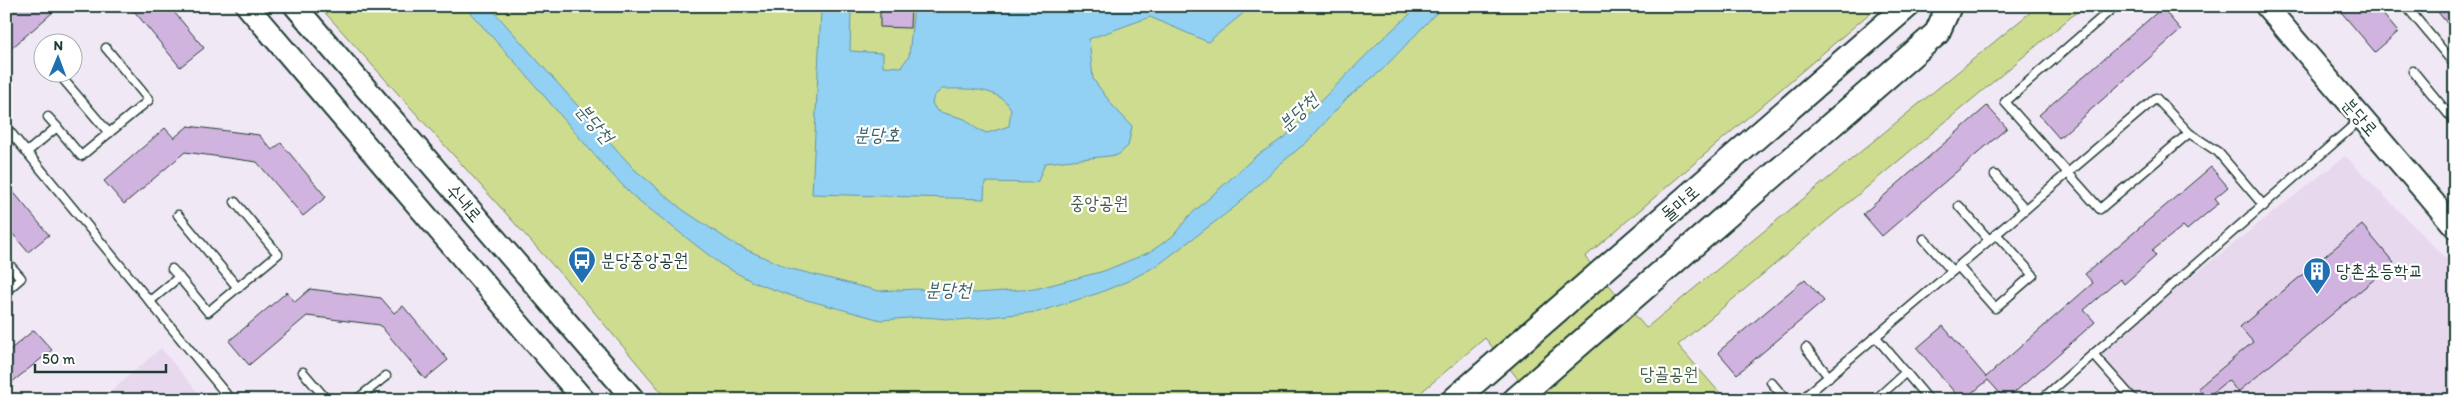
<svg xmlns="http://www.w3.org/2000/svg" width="2461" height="406" font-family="Itim,'Poor Story',sans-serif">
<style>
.built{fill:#e7d8ee}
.green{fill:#cedc90;stroke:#768c62}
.water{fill:#92d1f3;stroke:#6496a7;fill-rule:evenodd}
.building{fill:#d1b3df;stroke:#1f3d34}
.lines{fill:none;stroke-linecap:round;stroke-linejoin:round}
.lane-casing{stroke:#1f3d34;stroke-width:11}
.secondary-casing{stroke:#1f3d34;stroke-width:25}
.primary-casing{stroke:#1f3d34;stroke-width:28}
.lane{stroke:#fff;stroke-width:8}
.secondary{stroke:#fff;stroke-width:21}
.primary{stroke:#fff;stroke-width:24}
.labels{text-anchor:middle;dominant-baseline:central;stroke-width:4.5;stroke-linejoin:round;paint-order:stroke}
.street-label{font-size:18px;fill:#1f3d34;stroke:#fff}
.park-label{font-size:18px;fill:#425d46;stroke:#fff}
.poi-label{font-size:18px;fill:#1f3d34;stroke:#fff;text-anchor:start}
.water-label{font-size:19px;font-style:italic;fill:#3c6264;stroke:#fff}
</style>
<rect width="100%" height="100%" fill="#f1e8f5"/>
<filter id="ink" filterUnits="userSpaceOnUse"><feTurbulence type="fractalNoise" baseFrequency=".02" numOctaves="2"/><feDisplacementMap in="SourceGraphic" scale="10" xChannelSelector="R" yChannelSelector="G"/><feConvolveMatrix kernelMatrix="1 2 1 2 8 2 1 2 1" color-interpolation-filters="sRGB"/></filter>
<g filter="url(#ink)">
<!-- built -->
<g class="built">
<polygon points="2345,156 2455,268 2455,400 2134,400 2093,354"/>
<polygon points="161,348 204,400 101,400"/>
</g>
<!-- green -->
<polygon class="green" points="319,6 1878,6 1585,257 1646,328 2038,6 2084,6 1678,345 1726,400 1535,400 1485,338 1412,400 668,400 583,299"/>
<!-- water -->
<g class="water">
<polygon points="464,6 489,6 634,169 683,210 736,245 788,268 879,291 916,289 976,293 1035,289 1104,271 1150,252 1173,236 1189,216 1256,156 1285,137 1381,40 1419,6 1443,6 1382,70 1348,97 1308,141 1279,165 1236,206 1158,265 1128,281 1099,293 1038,312 959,320 924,317 881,320 792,296 755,283 720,264 633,196 602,164 522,70"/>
<path d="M914 6H1244L1246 11 1208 42 1150 17 1089 39 1093 79 1113 106 1132 126 1128 146 1118 155 1045 163 1038 181 1033 183 985 182 984 199 812 194 821 10 851 12 850 51 883 53V66L901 67 909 56ZM942 89C966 89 998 86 1011 109L1009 126 987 133 977 129 965 119 937 111 932 103 934 96Z"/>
</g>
<!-- building -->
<g class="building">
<polygon points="6,6 60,6 6,53"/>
<polygon points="130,6 169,6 204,48 180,67"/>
<polygon points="880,6 911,6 910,28 880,27"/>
<polygon points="2336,6 2376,6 2398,32 2375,52"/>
<polygon points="2433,6 2455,6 2455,33"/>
<polygon points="2162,8 2181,30 2059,138 2039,115"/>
<polygon points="1987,106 2007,128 1882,236 1863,214"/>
<polygon points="188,126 259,135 272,150 281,143 326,197 303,216 257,162 185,152 124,204 104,181 165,128 174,138"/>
<polygon points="2211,167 2228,187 2215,198 2219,203 2187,230 2183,226 2152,251 2156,256 2124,284 2120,279 2084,310 2095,322 2006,400 1988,380 1964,400 1961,400 1917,348 1943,326 1986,377 2093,283 2085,274"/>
<polygon points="6,183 49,235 28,252 6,226"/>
<polygon points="2362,225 2394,263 2238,392 2228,380 2206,398 2198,388 2253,342 2240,327"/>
<polygon points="1805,279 1824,301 1737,374 1718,352"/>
<polygon points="310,289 381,298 394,313 403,306 448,360 425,379 380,325 307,316 249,365 229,341 287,292 295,302"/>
<polygon points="34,330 52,350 6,387 6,353"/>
</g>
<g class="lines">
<!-- lane casing -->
<g class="lane-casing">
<g id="lane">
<polyline points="2115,6 2005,102 2100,209 2189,133"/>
<polyline points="2406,6 2455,65"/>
<polyline points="2413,71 2455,122"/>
<polyline points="57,72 109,133"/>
<polyline points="48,117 57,127"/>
<polyline points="6,127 231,400"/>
<polyline points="27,152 57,127 81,156 149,100 106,48"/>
<polyline points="1995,175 2025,209"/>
<polyline points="1959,206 1989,240"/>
<polyline points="178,215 238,288"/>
<polyline points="1924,239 1952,271"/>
<polyline points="6,261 21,278 6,291"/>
<polyline points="1958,266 1995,308 2033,275 1996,234"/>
<polyline points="172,269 179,277"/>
<polyline points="150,301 179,277 208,312 278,254 235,202"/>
<polyline points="1876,337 1929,400"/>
<polyline points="1806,348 1829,377"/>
<polyline points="2093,354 2134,400"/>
<polyline points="303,372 327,400"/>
<polyline points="1771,382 1786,400"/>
<polyline points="356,400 386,376"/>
<polyline points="1801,400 2156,98 2189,133 2218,152 2264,206"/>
<polyline points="1875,400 1906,372"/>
<polyline points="2041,400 2361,119"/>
</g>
</g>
<!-- secondary casing -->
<g class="secondary-casing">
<g id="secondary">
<polyline points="247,6 584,400"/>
<polyline points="295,6 634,400"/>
<polyline points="2266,6 2455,227"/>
</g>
</g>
<!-- primary casing -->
<g class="primary-casing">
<g id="primary">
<polyline points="1454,400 1907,6"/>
<polyline points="1515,400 1937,33 1949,6"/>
</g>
</g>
<!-- lane -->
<use href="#lane" class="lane"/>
<!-- secondary -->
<use href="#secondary" class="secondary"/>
<!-- primary -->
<use href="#primary" class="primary"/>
</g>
</g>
<!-- icons -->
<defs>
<g id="bus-pin" transform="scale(1.4375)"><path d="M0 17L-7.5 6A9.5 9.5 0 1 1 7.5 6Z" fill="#1f6fb2" stroke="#fff"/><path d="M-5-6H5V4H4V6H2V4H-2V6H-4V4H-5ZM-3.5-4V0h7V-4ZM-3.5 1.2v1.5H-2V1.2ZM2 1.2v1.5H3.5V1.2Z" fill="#fff"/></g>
<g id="building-pin" transform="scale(1.4375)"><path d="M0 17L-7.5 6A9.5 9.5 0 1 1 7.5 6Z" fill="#1f6fb2" stroke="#fff"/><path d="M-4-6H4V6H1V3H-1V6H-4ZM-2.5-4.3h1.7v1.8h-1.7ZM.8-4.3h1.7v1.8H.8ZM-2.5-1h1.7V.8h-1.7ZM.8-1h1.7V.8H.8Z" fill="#fff"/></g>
</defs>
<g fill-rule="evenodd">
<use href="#bus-pin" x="582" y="260"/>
<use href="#building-pin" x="2317" y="271"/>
</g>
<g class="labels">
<!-- street labels -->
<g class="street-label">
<text transform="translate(2360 117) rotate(49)">분당로</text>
<text transform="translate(464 203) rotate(49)">수내로</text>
<text transform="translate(1680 203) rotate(-41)">돌마로</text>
</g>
<!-- park labels -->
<g class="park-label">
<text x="1099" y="203">중앙공원</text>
<text x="1669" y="374">당골공원</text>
</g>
<!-- poi labels -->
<g class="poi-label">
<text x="601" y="260">분당중앙공원</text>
<text x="2336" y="271">당촌초등학교</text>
</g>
<!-- water labels -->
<g class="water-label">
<text transform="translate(1298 112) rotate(-43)">분당천</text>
<text transform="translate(595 123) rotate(49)">분당천</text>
<text x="877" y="134">분당호</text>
<text x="948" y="289">분당천</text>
</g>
</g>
<!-- margin -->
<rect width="2461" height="406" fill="none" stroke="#fff" stroke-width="25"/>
<rect x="12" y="12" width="2436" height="381" fill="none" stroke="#1f3d34" stroke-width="2" filter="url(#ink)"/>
<!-- north arrow -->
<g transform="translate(58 58) rotate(1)"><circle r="24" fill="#ffffff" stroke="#a5b1ae"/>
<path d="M0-4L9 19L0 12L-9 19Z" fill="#1f6fb2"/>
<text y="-8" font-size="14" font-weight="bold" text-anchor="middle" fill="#1f3d34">N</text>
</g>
<!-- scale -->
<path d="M35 364v8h131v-8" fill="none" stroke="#1f3d34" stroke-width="2.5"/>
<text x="42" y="364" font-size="15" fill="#1f3d34" stroke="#ffffff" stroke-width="4" paint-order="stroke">50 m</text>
</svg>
